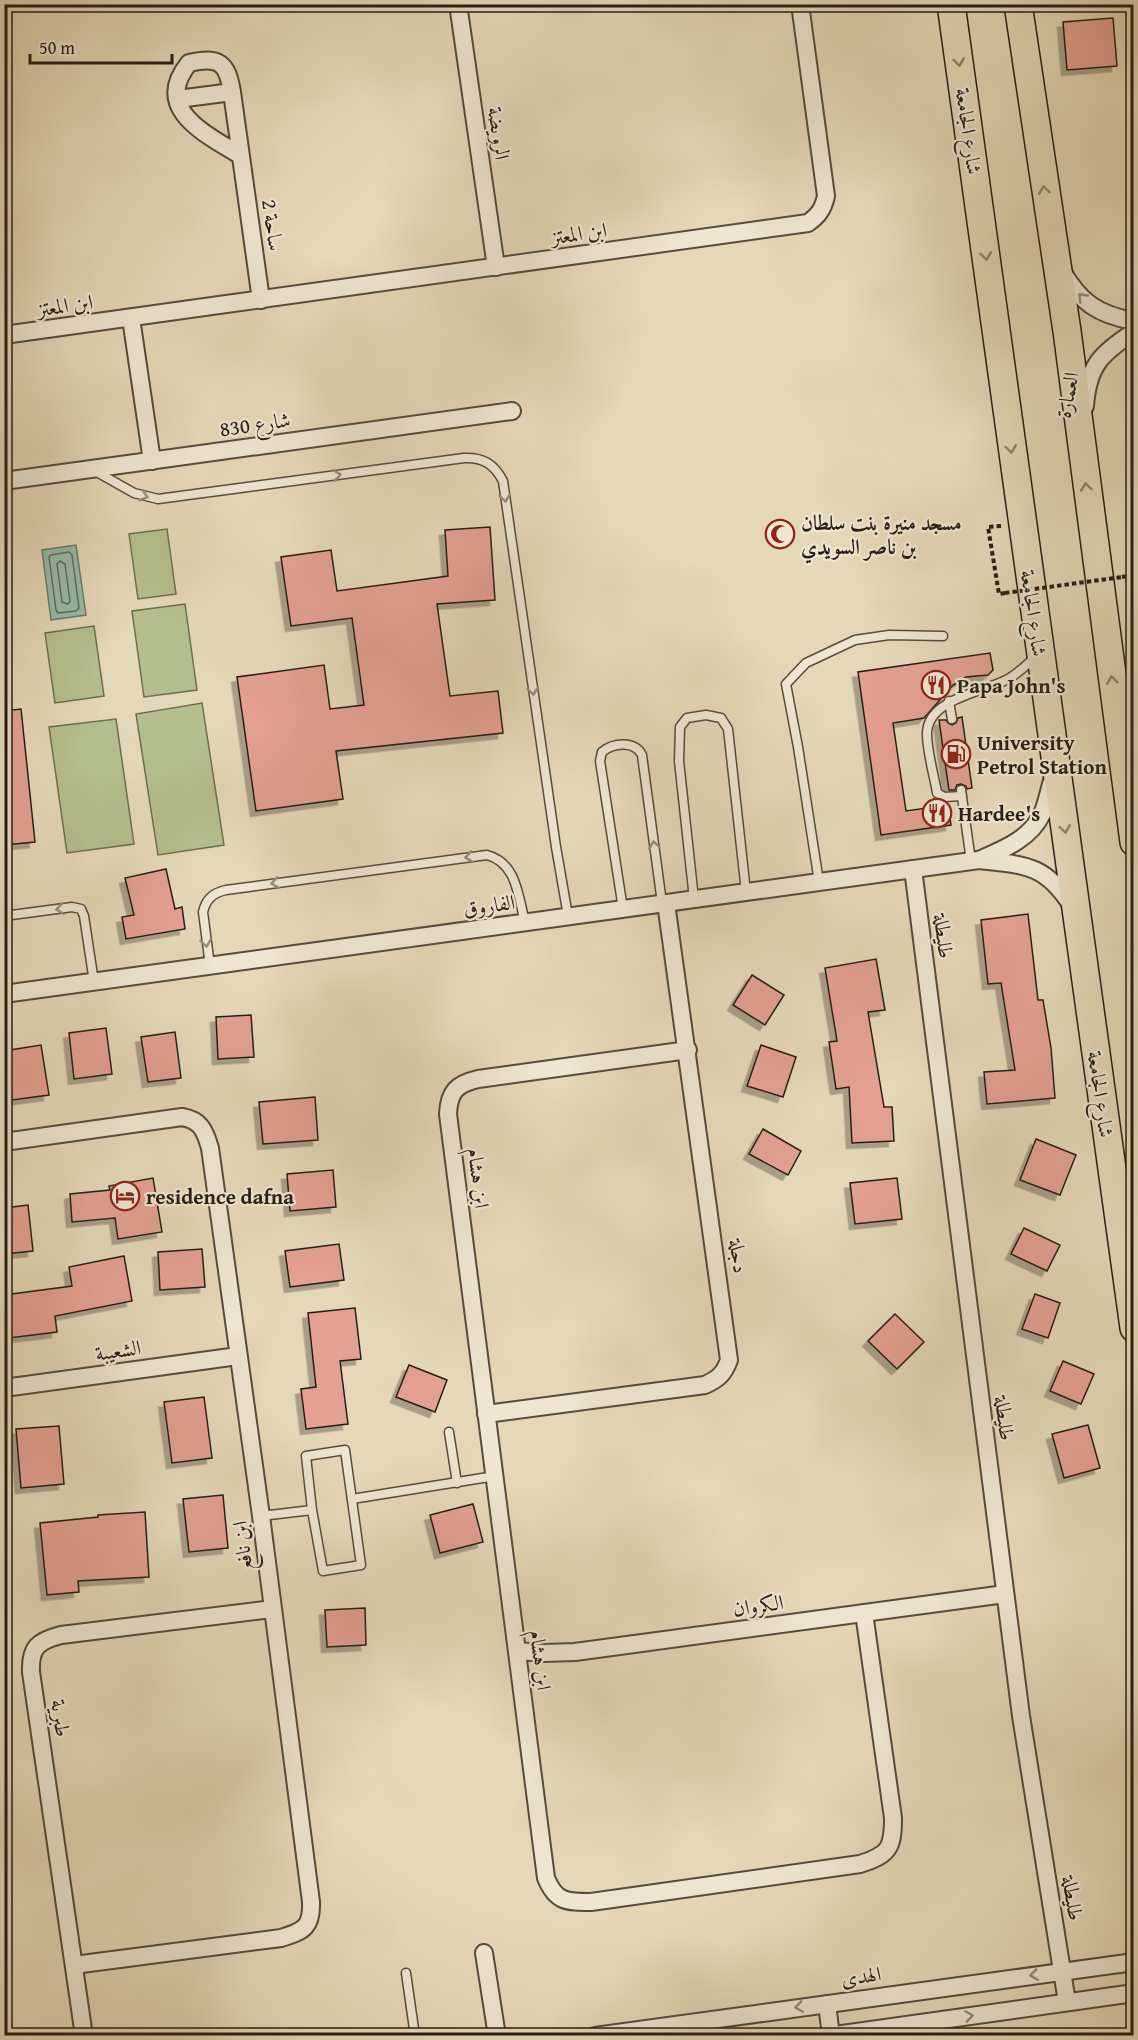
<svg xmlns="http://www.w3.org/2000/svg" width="1138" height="2040" font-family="'Gentium Book Plus',Amiri,serif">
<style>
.green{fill:#b4bf8f;stroke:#6d6e52;stroke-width:1.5}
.water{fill:#97bbaa;stroke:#6a7c6e;stroke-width:1.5}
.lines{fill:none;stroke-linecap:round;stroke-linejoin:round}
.shore{stroke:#5e6c5f;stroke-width:1.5}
.building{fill:#e4a092;stroke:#261e14;stroke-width:1.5;filter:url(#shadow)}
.service-casing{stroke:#564c3d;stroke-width:11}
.minor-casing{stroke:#564c3d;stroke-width:20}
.primary-casing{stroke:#261e14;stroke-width:30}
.path{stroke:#261e14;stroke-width:4;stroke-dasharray:4.5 3;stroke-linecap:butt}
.service{stroke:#eee6d1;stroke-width:8}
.minor{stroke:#eee6d1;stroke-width:16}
.primary{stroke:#e5d8b8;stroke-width:27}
.path-bridge{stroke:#261e14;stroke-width:4;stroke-dasharray:4.5 3;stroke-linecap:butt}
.oneway{stroke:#8f846e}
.oneway2{stroke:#948c7c}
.labels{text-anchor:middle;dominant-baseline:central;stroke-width:4.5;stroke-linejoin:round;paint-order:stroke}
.street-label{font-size:21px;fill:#261e14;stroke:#eee6d1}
.poi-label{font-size:21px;font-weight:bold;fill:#261e14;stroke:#eee6d1;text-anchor:start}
</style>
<defs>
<filter id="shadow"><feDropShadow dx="-5.5" dy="5.5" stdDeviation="0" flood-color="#0004"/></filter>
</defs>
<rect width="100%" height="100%" fill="#e5d8b8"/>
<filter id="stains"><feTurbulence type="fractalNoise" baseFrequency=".00333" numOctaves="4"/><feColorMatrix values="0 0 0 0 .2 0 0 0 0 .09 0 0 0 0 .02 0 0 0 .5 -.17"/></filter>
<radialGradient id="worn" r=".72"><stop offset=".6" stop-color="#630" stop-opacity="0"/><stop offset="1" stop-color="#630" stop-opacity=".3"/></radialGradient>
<!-- green -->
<g class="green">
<polygon points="167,529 176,594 138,599 129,534"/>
<polygon points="185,604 197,690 144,697 132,611"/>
<polygon points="94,626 104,696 55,703 45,633"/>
<polygon points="202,703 224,845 158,855 136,714"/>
<polygon points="116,719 134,844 67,853 49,727"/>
</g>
<!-- water -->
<polygon class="water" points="76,545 86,615 51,620 42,550"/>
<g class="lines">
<!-- shore -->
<g class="shore">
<polygon points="69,552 72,555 79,608 76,611 58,613 56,610 49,557 51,555"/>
<polygon points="60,561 65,564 70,601 68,604 62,602 57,564"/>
</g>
</g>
<!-- building -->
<g class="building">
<polygon points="1113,18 1117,66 1067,70 1063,22"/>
<polygon points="490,527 495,600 437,604 450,696 498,691 503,733 336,751 343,799 256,811 237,677 324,665 330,709 364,705 352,618 291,626 281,557 331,550 337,591 448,576 445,530"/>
<polygon points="990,653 993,670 988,675 966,677 953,685 924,718 893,723 906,811 948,805 951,825 881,835 858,672"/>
<polygon points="21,709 35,842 4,845 4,711"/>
<polygon points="962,717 972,788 967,789 966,786 961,784 957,785 955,790 949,790 939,720 946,720 948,723 952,725 956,723 958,718"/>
<polygon points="166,869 175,909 182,907 185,929 126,939 122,917 134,915 125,878"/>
<polygon points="1028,914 1038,1000 1043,1000 1051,1048 1055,1098 987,1104 984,1072 1015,1070 1001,983 988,984 981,920"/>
<polygon points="876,959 885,1010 868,1012 884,1107 892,1107 894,1141 852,1143 849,1087 836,1089 829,1042 837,1041 825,968"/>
<polygon points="752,975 784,995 765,1025 733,1005"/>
<polygon points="251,1015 254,1057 218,1059 216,1017"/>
<polygon points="106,1028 112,1074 74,1079 69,1033"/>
<polygon points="175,1032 181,1078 148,1082 141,1037"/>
<polygon points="41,1045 49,1095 4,1101 4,1051"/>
<polygon points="761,1045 796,1057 783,1097 747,1086"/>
<polygon points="315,1097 318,1140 263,1144 259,1102"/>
<polygon points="763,1129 801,1151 788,1175 749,1154"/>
<polygon points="1036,1139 1076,1155 1060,1195 1020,1180"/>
<polygon points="333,1170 336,1207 290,1211 287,1174"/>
<polygon points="153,1178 162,1232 118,1239 115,1218 72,1222 70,1194 110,1190 109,1186"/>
<polygon points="897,1178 902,1219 855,1224 850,1183"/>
<polygon points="28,1205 33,1251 4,1254 4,1208"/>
<polygon points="1024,1228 1060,1245 1047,1271 1011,1254"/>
<polygon points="339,1244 344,1280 290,1287 285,1251"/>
<polygon points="202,1249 205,1287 160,1290 158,1252"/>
<polygon points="124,1256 132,1301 55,1316 57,1332 9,1338 4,1295 72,1286 69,1267"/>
<polygon points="1035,1294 1060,1303 1048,1338 1022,1329"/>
<polygon points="355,1308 361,1359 340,1361 348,1424 306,1429 301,1389 316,1387 308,1313"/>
<polygon points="895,1314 924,1342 897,1369 868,1341"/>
<polygon points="1063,1361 1094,1374 1081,1404 1050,1391"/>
<polygon points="409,1365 447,1380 435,1412 396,1397"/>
<polygon points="204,1397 212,1458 172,1463 164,1402"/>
<polygon points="1088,1425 1100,1468 1064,1478 1052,1434"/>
<polygon points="59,1426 64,1484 21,1488 16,1429"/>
<polygon points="223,1495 228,1548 189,1552 183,1499"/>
<polygon points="473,1504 483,1542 440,1553 430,1515"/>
<polygon points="145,1512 149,1577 78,1581 79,1592 47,1595 40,1523 98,1517 98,1515"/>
<polygon points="365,1608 366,1645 327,1647 325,1610"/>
</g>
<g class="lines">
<!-- service casing -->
<g class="service-casing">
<g id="service">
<path d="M95 471 134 493 158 499 464 458C483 457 494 464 503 481L556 847 568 916"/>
<polyline points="949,701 952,719"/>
<polyline points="961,790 971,861"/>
<path d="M962 796 944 797 937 793C934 774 927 753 927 733 928 698 985 692 1008 679 1019 673 1028 663 1037 656"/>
<polyline points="819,882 798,747 786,684 806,663 855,640 889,635 943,636"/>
<polyline points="694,899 679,761 680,727 687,718 706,715 721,718 728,729 746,892"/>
<path d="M623 909 600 761 602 752C614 742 635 741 642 755L662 903"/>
<polyline points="4,916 72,907 81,909 84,916 94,982"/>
<path d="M210 966 203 912C206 899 213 893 226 890L487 855C517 863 518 896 525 922"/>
<polyline points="449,1432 457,1483"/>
<polyline points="352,1499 495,1476"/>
<polyline points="261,1516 312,1510 323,1571 361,1565 345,1450 306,1456 312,1510"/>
<polyline points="406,1973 415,2036"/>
</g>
</g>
<!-- minor casing -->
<g class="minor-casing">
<g id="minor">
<polyline points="458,4 496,267"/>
<polyline points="178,99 232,92"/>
<path d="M241 156C208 135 151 110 189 63 220 56 227 63 232 92L261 300"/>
<path d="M1062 271C1080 302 1098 315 1134 321"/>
<polyline points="131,318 152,461"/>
<path d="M4 335 808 223C819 215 823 209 826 196L800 4"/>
<path d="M1085 406C1088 366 1101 353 1134 332"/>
<polyline points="4,481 512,411"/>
<path d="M979 860C1004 849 1030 839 1042 814 1047 803 1049 789 1053 778"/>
<polyline points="913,869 1021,1716 1067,2002"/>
<path d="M4 994 979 860C1025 865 1045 864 1072 906"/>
<path d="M688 1050 478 1079C457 1084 449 1091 448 1114L546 1878C556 1902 566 1902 591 1902L860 1864C889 1855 893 1848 893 1818L864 1613"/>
<path d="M4 1142 182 1117C201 1120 205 1131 210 1148L261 1516 311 1902C312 1927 304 1931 281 1938L74 1965"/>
<polyline points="4,1388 238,1356"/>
<path d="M486 1414 705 1385C718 1379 724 1374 729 1360L666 903"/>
<polyline points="517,1651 544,1653 575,1652 1005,1594"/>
<polyline points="484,1953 497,2036"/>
<polyline points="827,2004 831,2036"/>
<path d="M84 2036 31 1672C30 1647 38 1641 61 1635L272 1609"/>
<polyline points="595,2036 1134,1962"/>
<polyline points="828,2036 1134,1993"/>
</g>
</g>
<!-- primary casing -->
<g class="primary-casing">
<g id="primary">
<polyline points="951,4 1134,1328"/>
<polyline points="1018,4 1067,331 1134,842"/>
</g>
</g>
<!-- path -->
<g class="path">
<polyline points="1001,526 988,527 999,594 1005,593"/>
<polyline points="1122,577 1127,576 1134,626"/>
</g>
<!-- service -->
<use href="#service" class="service"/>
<!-- minor -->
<use href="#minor" class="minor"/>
<!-- primary -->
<use href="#primary" class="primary"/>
<!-- path-bridge -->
<polyline class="path-bridge" points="1005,593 1122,577"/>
</g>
<!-- one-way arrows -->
<defs><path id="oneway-chevron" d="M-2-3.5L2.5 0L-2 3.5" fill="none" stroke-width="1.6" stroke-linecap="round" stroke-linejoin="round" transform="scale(1.5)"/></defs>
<g class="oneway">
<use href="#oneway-chevron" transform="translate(959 62) rotate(82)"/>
<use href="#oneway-chevron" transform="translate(1044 190) rotate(-98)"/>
<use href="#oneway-chevron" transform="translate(986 256) rotate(82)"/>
<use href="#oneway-chevron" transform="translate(1011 449) rotate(82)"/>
<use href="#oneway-chevron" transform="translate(1086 487) rotate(-98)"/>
<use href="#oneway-chevron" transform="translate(1112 680) rotate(-98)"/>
<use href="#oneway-chevron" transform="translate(1065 829) rotate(82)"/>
</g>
<g class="oneway2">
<use href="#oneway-chevron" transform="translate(1082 297) rotate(-134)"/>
<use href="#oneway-chevron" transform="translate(337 475) rotate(-8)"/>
<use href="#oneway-chevron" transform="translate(144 496) rotate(16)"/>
<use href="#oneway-chevron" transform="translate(505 498) rotate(82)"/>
<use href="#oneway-chevron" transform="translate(533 691) rotate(82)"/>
<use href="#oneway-chevron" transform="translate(654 845) rotate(-98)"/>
<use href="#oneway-chevron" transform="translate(469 857) rotate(172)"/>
<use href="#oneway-chevron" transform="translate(275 883) rotate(172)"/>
<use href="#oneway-chevron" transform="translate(60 909) rotate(172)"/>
<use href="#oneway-chevron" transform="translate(206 943) rotate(82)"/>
<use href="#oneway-chevron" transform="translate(1034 1975) rotate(172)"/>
<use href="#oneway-chevron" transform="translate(799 2007) rotate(172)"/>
<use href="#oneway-chevron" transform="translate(969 2016) rotate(-8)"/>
</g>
<!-- icons -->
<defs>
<g id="mosque-ring" transform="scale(1.5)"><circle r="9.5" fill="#eee6d1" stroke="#8f2418" stroke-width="1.5"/><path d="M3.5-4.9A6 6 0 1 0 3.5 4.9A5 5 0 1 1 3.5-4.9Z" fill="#8f2418"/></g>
<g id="restaurant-ring" transform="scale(1.5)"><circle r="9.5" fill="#eee6d1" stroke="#8f2418" stroke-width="1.5"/><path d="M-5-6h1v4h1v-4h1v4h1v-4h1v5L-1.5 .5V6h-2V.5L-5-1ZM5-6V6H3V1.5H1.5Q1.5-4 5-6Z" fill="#8f2418"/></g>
<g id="fuel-ring" transform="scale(1.5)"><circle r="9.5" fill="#eee6d1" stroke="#8f2418" stroke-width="1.5"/><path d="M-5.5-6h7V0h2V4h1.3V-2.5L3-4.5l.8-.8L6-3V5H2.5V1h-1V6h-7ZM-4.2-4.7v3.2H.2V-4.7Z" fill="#8f2418"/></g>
<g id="hotel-ring" transform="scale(1.5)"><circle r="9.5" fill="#eee6d1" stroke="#8f2418" stroke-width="1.5"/><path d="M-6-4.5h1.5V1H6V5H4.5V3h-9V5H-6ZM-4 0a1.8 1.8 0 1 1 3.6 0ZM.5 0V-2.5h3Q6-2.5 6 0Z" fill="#8f2418"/></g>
</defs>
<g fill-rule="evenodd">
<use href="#mosque-ring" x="780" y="534"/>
<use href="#restaurant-ring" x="936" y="685"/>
<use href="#fuel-ring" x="956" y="754"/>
<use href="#restaurant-ring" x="937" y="813"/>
<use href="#hotel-ring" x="125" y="1196"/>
</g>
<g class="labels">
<!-- street labels -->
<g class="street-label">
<text transform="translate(969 131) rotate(82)">شارع الجامعة</text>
<text transform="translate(499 133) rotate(82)">الرويضة</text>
<text transform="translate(273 225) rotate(82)">ساحة 2</text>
<text transform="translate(579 233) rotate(-8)">ابن المعتز</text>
<text transform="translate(65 305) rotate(-8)">ابن المعتز</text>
<text transform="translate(1067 395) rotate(-79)">العمارة</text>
<text transform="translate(255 424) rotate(-8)">شارع 830</text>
<text transform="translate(1034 613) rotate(82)">شارع الجامعة</text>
<text transform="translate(489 905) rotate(-8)">الفاروق</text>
<text transform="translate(944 936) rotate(83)">طليطلة</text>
<text transform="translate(1101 1094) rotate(82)">شارع الجامعة</text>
<text transform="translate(479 1178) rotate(83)">ابن هشام</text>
<text transform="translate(739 1256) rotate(82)">دجلة</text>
<text transform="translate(118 1350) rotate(-8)">الشعيبة</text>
<text transform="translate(1005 1418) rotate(83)">طليطلة</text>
<text transform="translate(242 1546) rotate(-97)">ابن نافع</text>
<text transform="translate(758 1605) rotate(-8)">الكروان</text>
<text transform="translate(541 1660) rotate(83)">ابن هشام</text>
<text transform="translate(61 1718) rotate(82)">طبرية</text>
<text transform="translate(1073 1898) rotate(81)">طليطلة</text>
<text transform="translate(861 1976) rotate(-8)">الهدى</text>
</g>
<!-- poi labels -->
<g class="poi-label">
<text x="801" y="522">مسجد منيرة بنت سلطان<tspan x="801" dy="24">بن ناصر السويدي</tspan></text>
<text x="957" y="685">Papa John's</text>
<text x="977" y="742">University<tspan x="977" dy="24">Petrol Station</tspan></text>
<text x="958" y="813">Hardee's</text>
<text x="146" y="1196">residence dafna</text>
</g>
</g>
<!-- margin -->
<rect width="1138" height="2040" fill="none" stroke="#e5d8b8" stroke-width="24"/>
<rect x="6" y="6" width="1126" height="2028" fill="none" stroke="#261e14" stroke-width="3"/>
<rect x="12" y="12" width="1114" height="2016" fill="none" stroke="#261e14" stroke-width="1.5"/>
<!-- scale -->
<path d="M30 54v9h142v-9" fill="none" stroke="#261e14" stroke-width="3"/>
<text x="39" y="54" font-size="18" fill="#261e14" stroke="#eee6d1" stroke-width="4.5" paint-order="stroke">50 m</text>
<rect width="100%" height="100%" filter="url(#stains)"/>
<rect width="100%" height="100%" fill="url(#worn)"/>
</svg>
